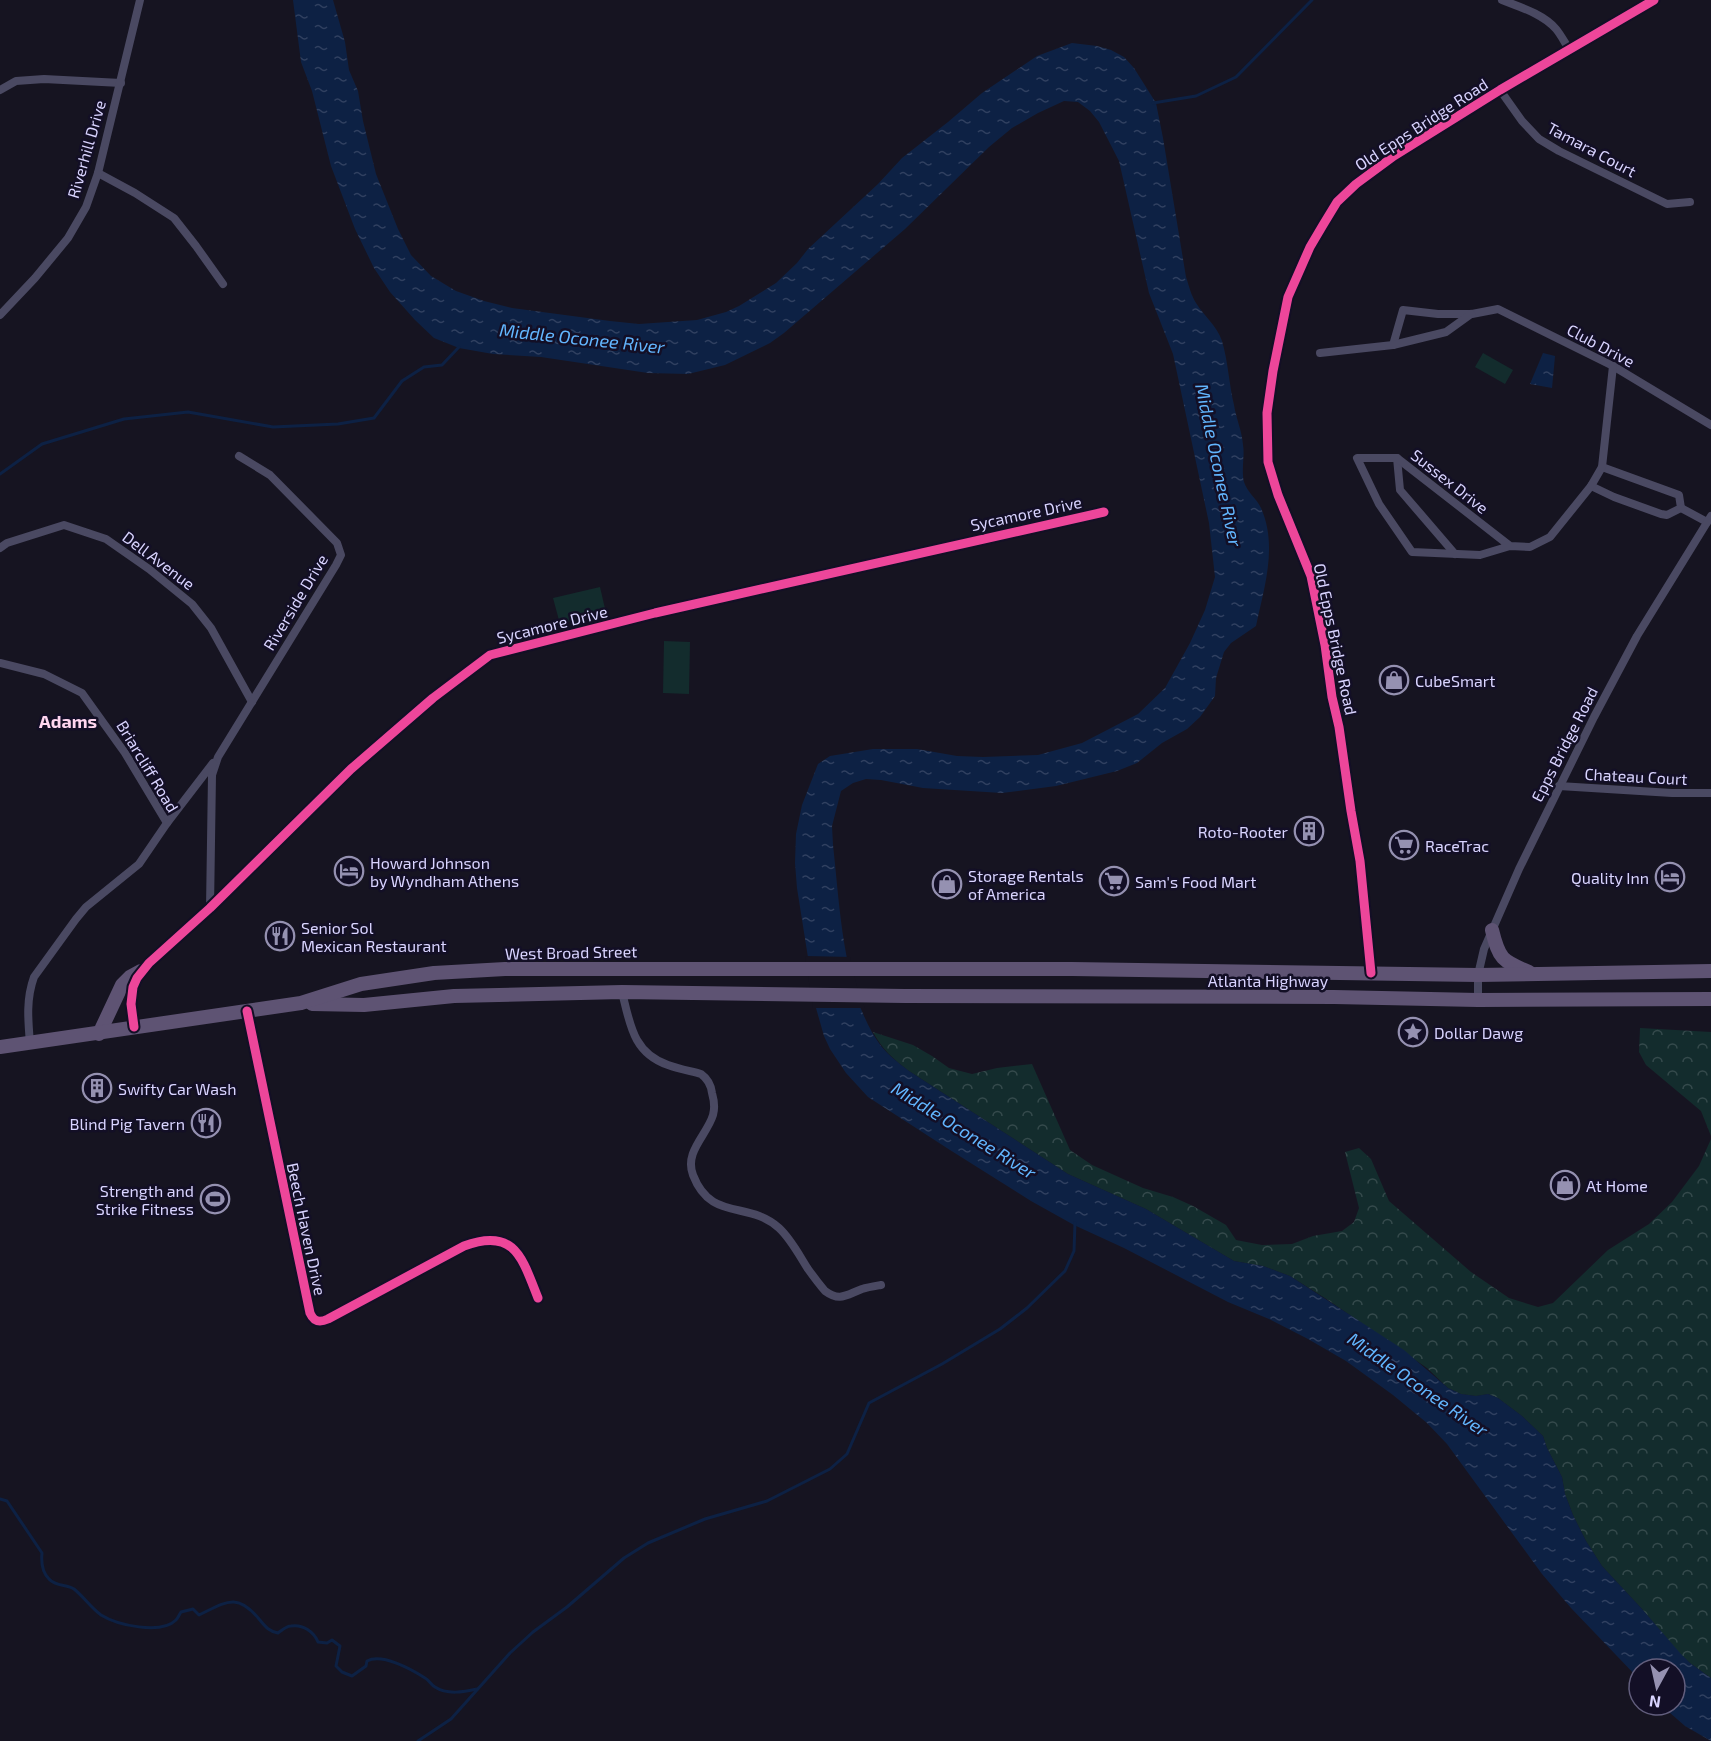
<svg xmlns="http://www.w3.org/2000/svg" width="1711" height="1741" font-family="'Exo 2',sans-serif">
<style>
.forest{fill:url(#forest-crowns)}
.garden{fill:#132c2d}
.water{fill:url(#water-ripples)}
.pier{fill:#161421}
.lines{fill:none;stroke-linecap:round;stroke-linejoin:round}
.stream{stroke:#0d2144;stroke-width:3}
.street{stroke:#4a4962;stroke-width:8}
.primary{stroke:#5e5373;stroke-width:14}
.cycleway-casing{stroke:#130f26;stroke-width:13}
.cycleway{stroke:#ed469a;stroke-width:9}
.labels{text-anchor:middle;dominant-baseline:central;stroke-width:5;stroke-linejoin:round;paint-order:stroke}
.street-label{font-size:16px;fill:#d9d4ff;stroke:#130f26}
.poi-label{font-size:16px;fill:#d9d4ff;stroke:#130f26;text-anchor:start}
.water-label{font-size:18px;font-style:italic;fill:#62b6ff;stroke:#130f26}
.neighbourhood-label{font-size:18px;font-weight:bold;fill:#ffd6f0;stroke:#130f26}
</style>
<defs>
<pattern id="forest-crowns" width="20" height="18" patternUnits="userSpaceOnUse" patternTransform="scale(1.5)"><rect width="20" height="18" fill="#132c2d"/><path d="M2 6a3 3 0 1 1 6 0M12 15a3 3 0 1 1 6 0" fill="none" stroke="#354a4c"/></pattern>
<pattern id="water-ripples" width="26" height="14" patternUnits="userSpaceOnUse" patternTransform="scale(1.5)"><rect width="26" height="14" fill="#0d2144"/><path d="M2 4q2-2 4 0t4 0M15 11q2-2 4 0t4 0" fill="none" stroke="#304060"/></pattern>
</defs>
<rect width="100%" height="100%" fill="#161421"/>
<!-- forest -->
<g class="forest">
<polygon points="1640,1028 1711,1032 1711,1136 1701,1111 1646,1065 1639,1052"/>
<path d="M873 1032 913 1045 932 1056 949 1068 972 1074 997 1068 1032 1064 1070 1150 1092 1165 1143 1188 1173 1197 1193 1206 1226 1225 1236 1240 1262 1245 1292 1244 1313 1236 1342 1231 1354 1222 1359 1208 1345 1152 1359 1148 1371 1159 1389 1201 1471 1272 1509 1298 1538 1307 1553 1303 1608 1250 1649 1224 1672 1202 1699 1166 1711 1139V1678L1690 1663 1680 1654 1642 1609 1602 1566 1586 1541 1573 1515 1565 1494 1562 1477 1547 1448 1543 1436 1522 1416 1498 1398 1488 1394 1476 1396 1461 1394 1448 1388 1427 1368 1328 1300 1290 1276 1263 1266 1234 1261 1146 1209 1068 1174 909 1071C893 1059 882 1049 873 1032Z"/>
</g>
<!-- garden -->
<g class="garden">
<polygon points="1483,353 1513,370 1505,384 1475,367"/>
<polygon points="600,587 606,613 560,624 553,598"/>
<polygon points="664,641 690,642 689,694 663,693"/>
</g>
<!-- water -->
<g class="water">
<path d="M293 0H333L345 42 349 70 358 91 363 121 376 174 398 229 411 255 431 276 456 291 484 301 512 308 610 321 639 324 697 320 726 312 739 306 776 283 797 263 808 249 878 184 902 158 948 122 982 93 1037 56 1072 43 1097 46 1111 50 1124 57 1134 68 1156 103 1163 138 1186 277C1189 286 1191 295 1196 303 1204 316 1217 326 1222 341 1228 361 1229 384 1234 405 1236 418 1242 431 1243 445 1245 456 1241 470 1244 482 1247 492 1257 499 1261 508 1278 546 1264 588 1256 626L1231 643 1224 652 1216 678 1215 696 1200 717 1187 729 1162 743 1137 763 1117 771 1056 786 1002 793 923 788 881 780 866 779 853 783 841 791 832 826 833 845C840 907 843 995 881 1046 889 1056 899 1063 909 1071L1068 1174 1146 1209 1234 1261 1263 1266 1290 1276 1404 1350 1448 1388 1461 1394 1476 1396 1488 1394 1498 1398 1522 1416 1543 1436 1547 1448 1562 1477 1565 1494 1573 1515 1586 1541 1602 1566 1642 1609 1680 1653 1690 1663 1711 1678V1741L1685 1726 1661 1705H1675V1669H1639V1679L1571 1608 1542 1574 1447 1444 1427 1423 1393 1395 1346 1361 1308 1339 1269 1319 1228 1302 1124 1248 1074 1225 1031 1201 950 1150 868 1097 846 1073 830 1049 824 1036 816 1008 797 888 795 863 796 834 802 805 818 764 830 756 873 749H917L957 756 983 757 1038 755 1082 743 1138 714 1165 688 1190 643 1205 610 1215 577 1209 523 1173 354 1149 293 1119 161 1099 122 1090 111 1078 102 1064 101 1038 113 1012 128 989 147 905 229 784 333 770 343 725 365 688 374 648 373 541 357 493 354 459 348 434 338 415 320 390 292 374 268 355 229 331 166 312 91 301 62Z"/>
<polygon points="1543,353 1555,356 1552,388 1530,384"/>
</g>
<!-- pier -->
<polygon class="pier" points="805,956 850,957 858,991 865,1008 813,1008"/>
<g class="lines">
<!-- stream -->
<g class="stream">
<polyline points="1153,103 1196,96 1236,77 1312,0"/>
<polyline points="0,474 42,444 124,419 188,412 273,427 338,424 374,418 402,381 424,367 442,365 459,347"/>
<path d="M0 1499 7 1501 42 1553C41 1563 42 1572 49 1579 56 1587 67 1584 74 1589 84 1597 91 1608 101 1615 117 1625 161 1635 176 1620 178 1618 179 1615 181 1612L193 1609 199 1615C226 1602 237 1592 259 1619 265 1626 268 1631 278 1633 281 1631 286 1626 291 1626 303 1624 314 1632 318 1642L327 1643 332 1640 340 1646 336 1666 342 1672 352 1676 366 1666 367 1661C382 1653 411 1669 425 1678 429 1680 431 1685 435 1687 447 1695 464 1692 477 1689"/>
<polyline points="418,1741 451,1719 510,1653 533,1632 567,1607 624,1558 648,1543 705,1519 767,1501 830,1469 847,1454 869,1403 942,1364 1000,1329 1027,1308 1065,1271 1074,1251 1075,1223"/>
</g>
<!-- street -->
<g class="street">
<path d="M1502 0C1520 7 1543 14 1556 29 1561 35 1565 43 1569 49"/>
<polyline points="0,90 16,81 44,79 121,83"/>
<polyline points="1500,90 1522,121 1539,139 1559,151 1667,204 1690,202"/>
<polyline points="98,173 135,193 174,218 196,246 223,284"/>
<polyline points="0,315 35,278 68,238 86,207 98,173 140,0"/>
<polyline points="1393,345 1403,310 1438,314 1472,314 1498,309 1613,366 1711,425"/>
<polyline points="1320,353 1393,345 1446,332 1471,314"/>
<polyline points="1397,458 1400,490 1455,554"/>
<polyline points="1591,486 1614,497 1661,514 1667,515 1681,508 1679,495 1602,467"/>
<polyline points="1681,508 1707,522"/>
<polyline points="1510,546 1480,555 1412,552 1379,504 1357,458 1397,458 1510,546 1530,547 1550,537 1591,486 1602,467 1613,366"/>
<polyline points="0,548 7,543 64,525 106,539 149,569 192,604 211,628 252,702"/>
<polyline points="0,663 44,674 82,693 125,753 167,823"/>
<polyline points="1559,786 1672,793 1711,793"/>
<polyline points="210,908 212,775 218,757 336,565 341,555 337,543 270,475 239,456"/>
<polyline points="1371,973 1360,861 1351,811 1339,727 1332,697 1325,645 1311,576 1278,495 1268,462 1267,413 1273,371 1288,297 1310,247 1323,225 1337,202 1356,184 1394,156 1500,90 1654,0"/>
<path d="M622 992C630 1024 633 1053 668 1065 679 1069 690 1071 701 1074 708 1079 711 1085 712 1093 714 1100 715 1108 713 1115 707 1135 684 1152 693 1175 711 1222 748 1200 779 1228 791 1239 799 1255 808 1269 813 1276 819 1284 825 1291 840 1302 846 1295 862 1289 868 1287 875 1286 881 1285"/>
<polyline points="1478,1000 1478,975 1484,949 1519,869 1594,717 1637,636 1711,516"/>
<path d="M247 1011 310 1313C314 1322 319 1323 328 1319L464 1246C515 1227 522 1258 538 1298"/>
<polyline points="134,1027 131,1004 133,987 137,978 149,963 210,908 351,769 433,698 490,655 655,613 1104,512"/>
<path d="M30 1043C28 1020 26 999 34 977L76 919 86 907 139 864 167 823 213 763"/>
</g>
<!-- primary -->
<g class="primary">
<path d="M1492 930C1499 959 1502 961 1529 972"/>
<polyline points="312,1004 364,1005 454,996 622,992 905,996 1334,997 1478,1000 1711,999"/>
<polyline points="99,1034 122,985 130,977 141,971"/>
<polyline points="0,1047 301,1003 361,984 434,973 505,969 1072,969 1478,975 1711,971"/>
</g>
<!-- cycleway casing -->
<g class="cycleway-casing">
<g id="cycleway">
<polyline points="1371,973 1360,861 1351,811 1339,727 1332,697 1325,645 1311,576 1278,495 1268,462 1267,413 1273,371 1288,297 1310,247 1323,225 1337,202 1356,184 1394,156 1500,90 1654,0"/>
<path d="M247 1011 310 1313C314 1322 319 1323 328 1319L464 1246C515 1227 522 1258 538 1298"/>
<polyline points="134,1027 131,1004 133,987 137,978 149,963 210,908 351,769 433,698 490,655 655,613 1104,512"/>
</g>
</g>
<!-- cycleway -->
<use href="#cycleway" class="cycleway"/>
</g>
<!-- icons -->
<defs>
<g id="shop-ring" transform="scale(1.5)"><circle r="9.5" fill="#130f26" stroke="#9591b1" stroke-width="1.5"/><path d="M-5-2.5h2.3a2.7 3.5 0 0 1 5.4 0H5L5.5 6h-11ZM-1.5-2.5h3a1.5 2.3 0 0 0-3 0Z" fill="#9591b1"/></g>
<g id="building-ring" transform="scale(1.5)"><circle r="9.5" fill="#130f26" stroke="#9591b1" stroke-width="1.5"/><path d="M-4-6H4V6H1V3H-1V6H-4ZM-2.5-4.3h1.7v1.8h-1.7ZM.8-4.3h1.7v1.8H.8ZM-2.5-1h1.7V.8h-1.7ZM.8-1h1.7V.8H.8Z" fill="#9591b1"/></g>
<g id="supermarket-ring" transform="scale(1.5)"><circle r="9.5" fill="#130f26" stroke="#9591b1" stroke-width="1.5"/><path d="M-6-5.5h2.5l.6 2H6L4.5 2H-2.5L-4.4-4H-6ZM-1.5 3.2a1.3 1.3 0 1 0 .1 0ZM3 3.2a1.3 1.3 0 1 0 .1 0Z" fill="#9591b1"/></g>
<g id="hotel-ring" transform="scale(1.5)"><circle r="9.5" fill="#130f26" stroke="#9591b1" stroke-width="1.5"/><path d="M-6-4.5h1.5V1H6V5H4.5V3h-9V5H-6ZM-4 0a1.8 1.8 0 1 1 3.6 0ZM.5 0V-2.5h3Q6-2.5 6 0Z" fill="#9591b1"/></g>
<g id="restaurant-ring" transform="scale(1.5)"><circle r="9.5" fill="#130f26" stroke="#9591b1" stroke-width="1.5"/><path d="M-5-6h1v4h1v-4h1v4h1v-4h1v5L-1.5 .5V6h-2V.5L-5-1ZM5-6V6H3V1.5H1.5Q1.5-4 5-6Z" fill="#9591b1"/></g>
<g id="sight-ring" transform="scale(1.5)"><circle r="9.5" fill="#130f26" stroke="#9591b1" stroke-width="1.5"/><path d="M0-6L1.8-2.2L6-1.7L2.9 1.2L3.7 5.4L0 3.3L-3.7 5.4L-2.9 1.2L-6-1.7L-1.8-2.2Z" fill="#9591b1"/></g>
<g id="stadium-ring" transform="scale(1.5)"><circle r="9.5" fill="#130f26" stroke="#9591b1" stroke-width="1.5"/><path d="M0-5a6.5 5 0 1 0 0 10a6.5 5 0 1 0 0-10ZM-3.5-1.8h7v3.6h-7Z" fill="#9591b1"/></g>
</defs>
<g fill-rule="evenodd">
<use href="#shop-ring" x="1394" y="680"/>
<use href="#building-ring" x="1309" y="831"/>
<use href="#supermarket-ring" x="1404" y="845"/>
<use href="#hotel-ring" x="349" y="871"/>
<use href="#hotel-ring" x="1670" y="877"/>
<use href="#supermarket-ring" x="1114" y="881"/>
<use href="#shop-ring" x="947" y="884"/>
<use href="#restaurant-ring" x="280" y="936"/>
<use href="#sight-ring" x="1413" y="1032"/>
<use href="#building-ring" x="97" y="1088"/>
<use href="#restaurant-ring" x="206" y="1123"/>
<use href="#shop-ring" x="1565" y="1185"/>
<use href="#stadium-ring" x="215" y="1199"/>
</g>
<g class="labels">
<!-- street labels -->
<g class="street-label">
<text transform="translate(1421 124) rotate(-33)">Old Epps Bridge Road</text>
<text transform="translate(86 149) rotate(-74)">Riverhill Drive</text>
<text transform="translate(1592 149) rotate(28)">Tamara Court</text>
<text transform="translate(1601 345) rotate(28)">Club Drive</text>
<text transform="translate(1450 481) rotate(38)">Sussex Drive</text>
<text transform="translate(1026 513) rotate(-12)">Sycamore Drive</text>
<text transform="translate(159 560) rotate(37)">Dell Avenue</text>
<text transform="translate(295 602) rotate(-59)">Riverside Drive</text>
<text transform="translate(552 624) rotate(-14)">Sycamore Drive</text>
<text transform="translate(1336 639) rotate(78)">Old Epps Bridge Road</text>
<text transform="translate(1564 744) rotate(-63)">Epps Bridge Road</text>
<text transform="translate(148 766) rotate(59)">Briarcliff Road</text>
<text transform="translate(1636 776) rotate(3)">Chateau Court</text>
<text transform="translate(571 952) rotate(-1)">West Broad Street</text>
<text x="1268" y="980">Atlanta Highway</text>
<text transform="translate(307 1229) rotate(78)">Beech Haven Drive</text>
</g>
<!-- poi labels -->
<g class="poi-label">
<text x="1415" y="680">CubeSmart</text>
<text x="1288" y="831" text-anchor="end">Roto-Rooter</text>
<text x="1425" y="845">RaceTrac</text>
<text x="370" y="862">Howard Johnson<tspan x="370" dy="18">by Wyndham Athens</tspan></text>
<text x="968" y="875">Storage Rentals<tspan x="968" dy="18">of America</tspan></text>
<text x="1649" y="877" text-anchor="end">Quality Inn</text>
<text x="1135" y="881">Sam's Food Mart</text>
<text x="301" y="927">Senior Sol<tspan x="301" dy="18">Mexican Restaurant</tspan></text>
<text x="1434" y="1032">Dollar Dawg</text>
<text x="118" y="1088">Swifty Car Wash</text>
<text x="185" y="1123" text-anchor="end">Blind Pig Tavern</text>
<text x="1586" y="1185">At Home</text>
<text x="194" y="1190" text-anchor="end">Strength and<tspan x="194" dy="18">Strike Fitness</tspan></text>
</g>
<!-- water labels -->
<g class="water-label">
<text transform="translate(582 338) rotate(6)">Middle Oconee River</text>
<text transform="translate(1219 465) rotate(78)">Middle Oconee River</text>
<text transform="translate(964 1130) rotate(32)">Middle Oconee River</text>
<text transform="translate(1418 1384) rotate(35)">Middle Oconee River</text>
</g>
<!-- neighbourhood labels -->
<g class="neighbourhood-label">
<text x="68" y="721">Adams</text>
</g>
</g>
<!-- north arrow -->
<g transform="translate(1657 1687) rotate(188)"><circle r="28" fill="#130f26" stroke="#625e7d" stroke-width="1.5"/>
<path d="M0-4.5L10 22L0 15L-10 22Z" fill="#9591b1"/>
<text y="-9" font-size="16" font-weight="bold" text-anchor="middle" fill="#d9d4ff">N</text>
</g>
</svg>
